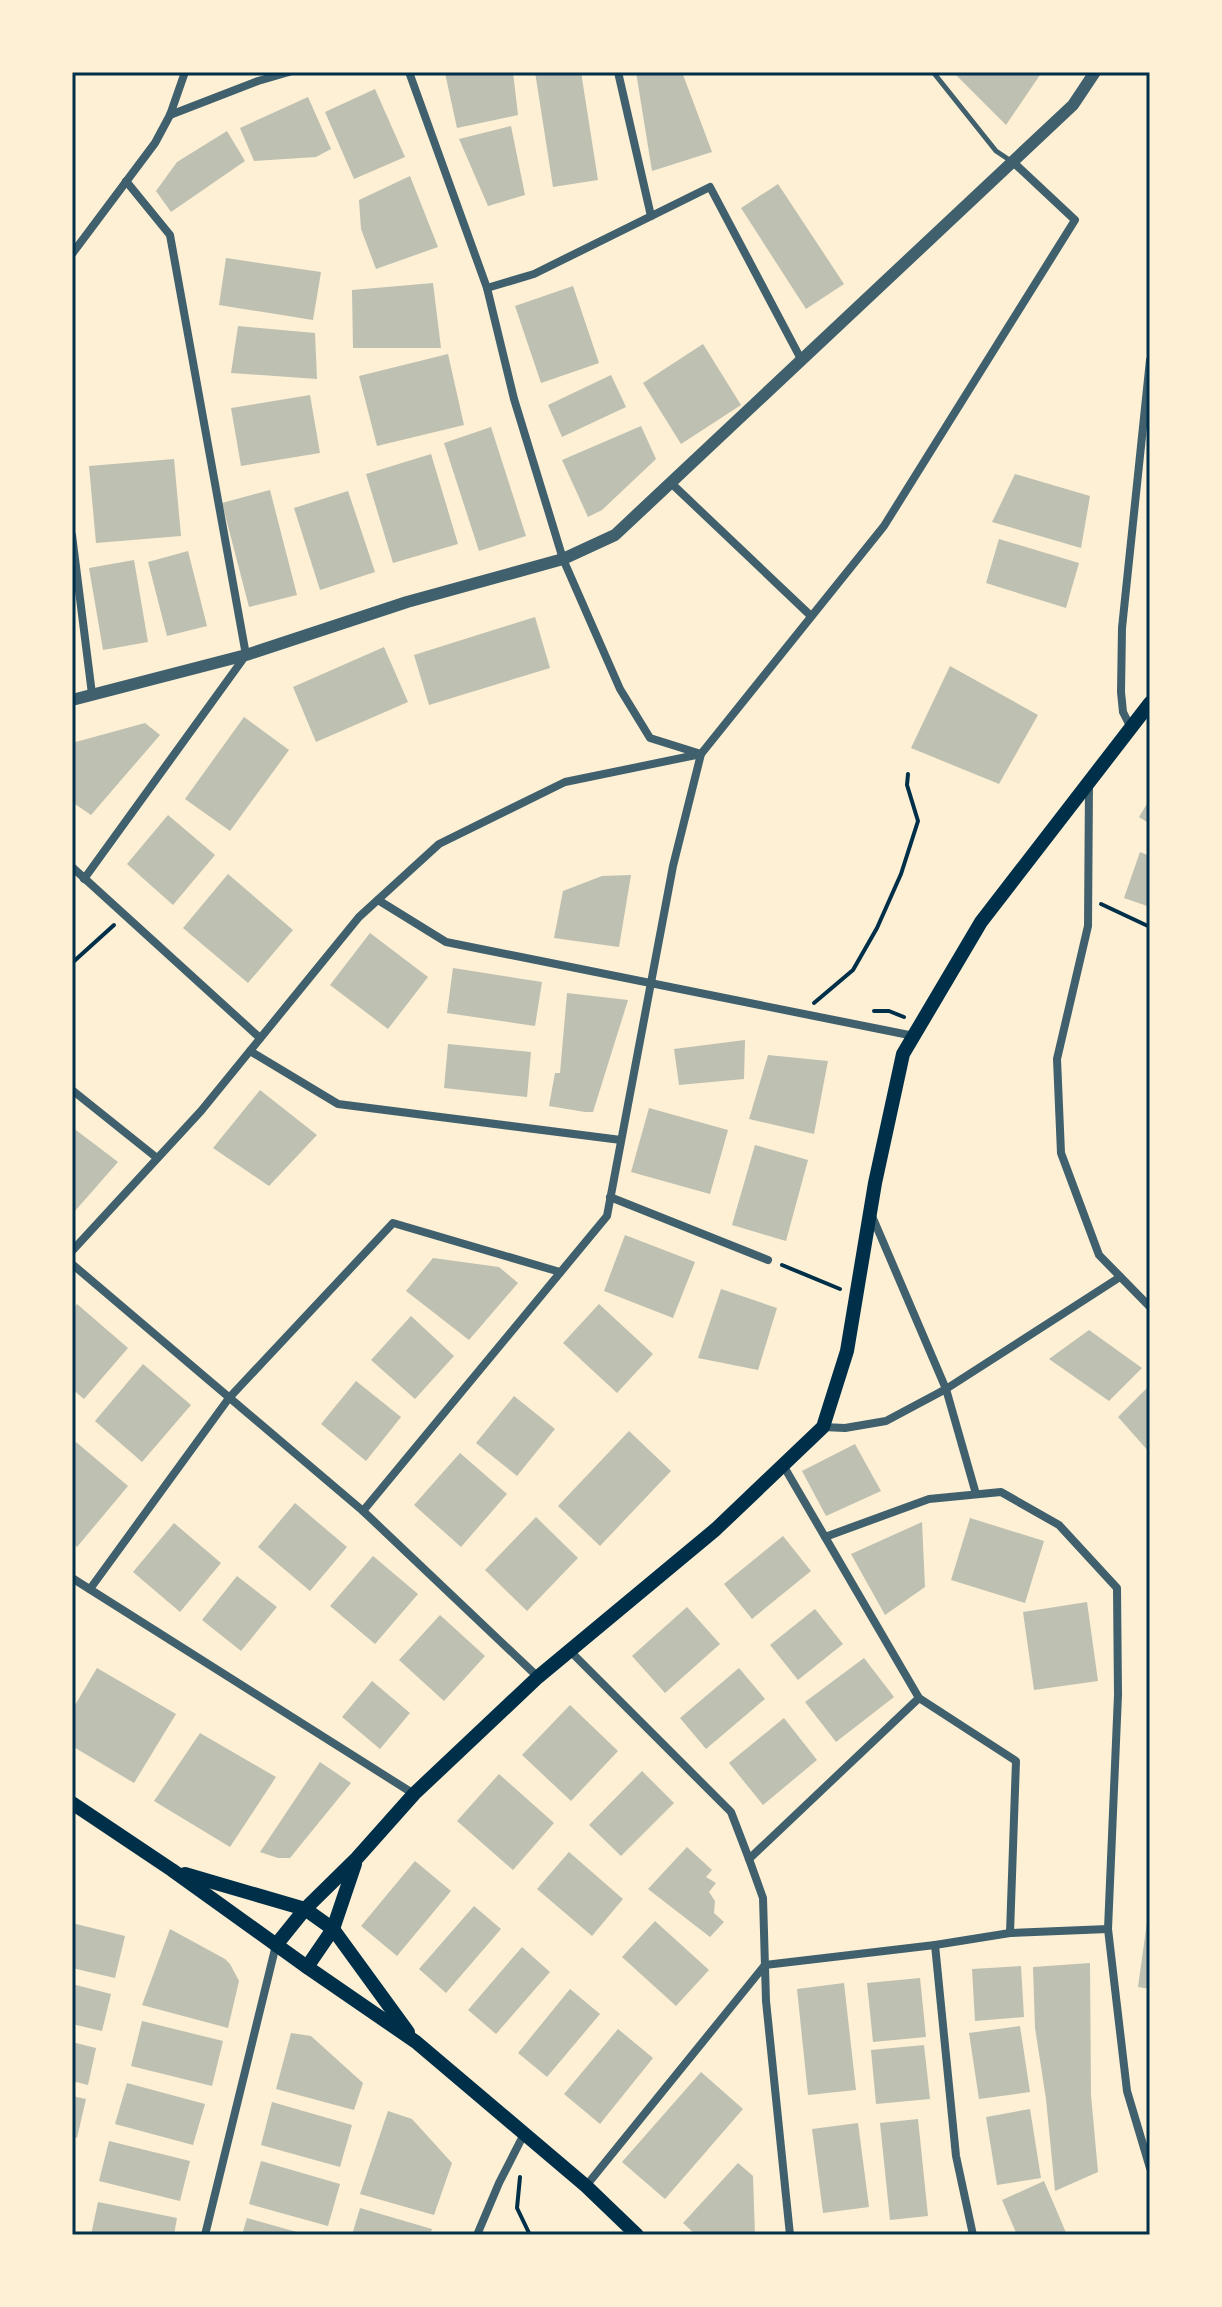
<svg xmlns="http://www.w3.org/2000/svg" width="1222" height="2307" font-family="'Libre Baskerville',serif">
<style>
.building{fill:#bec0b2}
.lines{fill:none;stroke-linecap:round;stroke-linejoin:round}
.path{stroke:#003049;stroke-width:4}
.service{stroke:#3f606c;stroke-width:5}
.minor{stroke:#3f606c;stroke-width:8}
.tertiary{stroke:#3f606c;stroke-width:12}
.secondary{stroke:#003049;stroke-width:14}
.neatline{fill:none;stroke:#003049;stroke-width:3}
</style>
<rect width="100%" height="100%" fill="#fdf0d5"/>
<!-- building -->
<g class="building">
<polygon points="456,72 513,72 518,115 457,128 445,73"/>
<polygon points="535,72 581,72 598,180 553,187"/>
<polygon points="636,72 682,72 712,152 652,171"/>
<polygon points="953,72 1042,72 1006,125"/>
<polygon points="375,89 405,157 354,179 325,112"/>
<polygon points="308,97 331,149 316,157 254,161 240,128"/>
<polygon points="511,126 525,195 488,206 459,139"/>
<polygon points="227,131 245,161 171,212 156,191 177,162"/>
<polygon points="410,176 438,247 376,269 361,229 359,200"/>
<polygon points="778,184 844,284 806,309 741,208"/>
<polygon points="226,258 321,272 313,320 219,305"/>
<polygon points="433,283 441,348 353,348 352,290"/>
<polygon points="573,286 599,363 541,383 515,306"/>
<polygon points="238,326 315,333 317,379 231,373"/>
<polygon points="703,344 741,405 681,444 643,383"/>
<polygon points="448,354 464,425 377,446 359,376"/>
<polygon points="611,375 626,407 562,437 548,405"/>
<polygon points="310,395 320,453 241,466 231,408"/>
<polygon points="641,426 656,459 602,510 588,517 562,460"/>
<polygon points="491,427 526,536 479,551 444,443"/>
<polygon points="431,454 458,544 393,563 366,474"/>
<polygon points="174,459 181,536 96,543 89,466"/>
<polygon points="1015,474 1090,496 1081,548 992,522"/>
<polygon points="270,490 297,595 249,607 222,503"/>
<polygon points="348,491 375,572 320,590 294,508"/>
<polygon points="999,539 1079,563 1066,608 986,583"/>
<polygon points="188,551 207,626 167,636 148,562"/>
<polygon points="134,560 148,642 103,650 89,568"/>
<polygon points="535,617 550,668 429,705 414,655"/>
<polygon points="384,647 408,702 316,742 293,687"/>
<polygon points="950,666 1038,715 999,784 911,748"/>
<polygon points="244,717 289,750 230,831 185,799"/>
<polygon points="145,723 160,735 91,815 72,802 72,743"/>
<polygon points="1150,799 1150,824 1139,817"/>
<polygon points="168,815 215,855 173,905 127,864"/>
<polygon points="1140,852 1150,856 1150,907 1124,898"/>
<polygon points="228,874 293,930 248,983 183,928"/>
<polygon points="631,875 619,947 554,938 563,891 602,876"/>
<polygon points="370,933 428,977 388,1029 330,985"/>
<polygon points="453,968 542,982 535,1026 447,1013"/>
<polygon points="567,993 628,1000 593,1112 585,1112 549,1106 555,1073 560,1073"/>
<polygon points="745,1040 744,1079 679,1085 674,1049"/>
<polygon points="448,1044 531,1052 527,1097 444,1088"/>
<polygon points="768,1055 828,1061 814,1134 749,1119"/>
<polygon points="260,1090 317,1135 269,1186 213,1148"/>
<polygon points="649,1108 728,1130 710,1194 631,1172"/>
<polygon points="72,1127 118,1162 75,1211 72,1209"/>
<polygon points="755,1145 808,1160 786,1241 732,1225"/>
<polygon points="625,1235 695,1262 673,1318 604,1291"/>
<polygon points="433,1258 499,1267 518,1283 469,1340 406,1291"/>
<polygon points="721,1289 777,1308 758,1370 698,1358"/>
<polygon points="77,1304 128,1348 84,1399 72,1389 72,1310"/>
<polygon points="599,1304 653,1354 617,1393 563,1343"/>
<polygon points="411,1316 454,1356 415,1399 371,1360"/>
<polygon points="1089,1330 1142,1368 1109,1401 1049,1359"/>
<polygon points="143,1364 191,1405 142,1462 95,1421"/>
<polygon points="356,1381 401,1417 366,1461 321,1424"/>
<polygon points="1150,1385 1150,1453 1118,1417"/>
<polygon points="514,1396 555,1429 517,1476 476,1443"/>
<polygon points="629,1431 671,1471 600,1546 558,1506"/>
<polygon points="76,1442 128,1486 77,1547 72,1542 72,1447"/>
<polygon points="855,1444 881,1491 826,1516 802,1471"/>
<polygon points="460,1453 507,1494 461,1547 414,1505"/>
<polygon points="295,1503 347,1547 310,1591 258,1547"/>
<polygon points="536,1517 578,1558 527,1611 485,1570"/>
<polygon points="970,1518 1044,1541 1025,1603 951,1580"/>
<polygon points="922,1522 925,1587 885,1615 851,1554"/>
<polygon points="174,1523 221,1563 180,1612 133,1572"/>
<polygon points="783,1536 811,1571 752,1619 724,1584"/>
<polygon points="373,1556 418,1594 375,1644 330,1606"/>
<polygon points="237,1576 277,1607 241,1651 202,1620"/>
<polygon points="1087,1602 1098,1681 1034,1690 1023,1612"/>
<polygon points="687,1607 720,1644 665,1693 632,1656"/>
<polygon points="815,1609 843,1644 798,1680 770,1645"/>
<polygon points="440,1615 485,1656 444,1701 399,1660"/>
<polygon points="864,1658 894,1697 836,1742 805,1702"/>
<polygon points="97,1668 176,1714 134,1783 72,1746 72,1710"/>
<polygon points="739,1668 765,1699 706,1749 680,1718"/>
<polygon points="372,1681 410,1713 380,1749 342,1717"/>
<polygon points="570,1705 618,1751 571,1801 522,1755"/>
<polygon points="784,1718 817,1760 763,1805 729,1763"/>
<polygon points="200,1733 276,1777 230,1847 154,1801"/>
<polygon points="320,1762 351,1783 290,1858 278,1858 260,1852"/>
<polygon points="642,1771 674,1803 621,1856 589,1825"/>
<polygon points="499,1774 554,1823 513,1870 457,1821"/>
<polygon points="687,1847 712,1870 706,1877 716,1883 709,1892 715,1901 714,1913 724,1922 710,1937 648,1889"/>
<polygon points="569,1852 623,1899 592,1936 537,1889"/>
<polygon points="415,1861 451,1891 397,1956 361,1926"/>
<polygon points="474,1906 501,1929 446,1993 419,1969"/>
<polygon points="1148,1915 1150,1915 1150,1989 1138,1987"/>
<polygon points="655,1921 709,1970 676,2006 622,1957"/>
<polygon points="72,1923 125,1936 115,1978 72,1968"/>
<polygon points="170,1929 225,1959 230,1964 239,1981 228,2028 142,2005"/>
<polygon points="522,1947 550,1972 496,2034 468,2010"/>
<polygon points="1090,1963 1091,2095 1098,2172 1055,2191 1046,2099 1035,2028 1033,1967"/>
<polygon points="1021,1966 1024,2017 975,2021 972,1969"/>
<polygon points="920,1978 926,2037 873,2042 867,1983"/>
<polygon points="844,1983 856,2090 808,2095 797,1989"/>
<polygon points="72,1984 111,1994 102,2031 72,2024"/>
<polygon points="570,1989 600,2014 547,2077 518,2053"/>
<polygon points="142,2021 223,2041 212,2086 131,2066"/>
<polygon points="1020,2026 1030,2092 979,2099 969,2033"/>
<polygon points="618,2029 653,2058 600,2124 564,2094"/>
<polygon points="291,2033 311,2036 363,2083 354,2110 276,2089"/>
<polygon points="72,2042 96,2048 88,2085 72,2081"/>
<polygon points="924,2045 930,2099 876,2104 871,2050"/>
<polygon points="701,2072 743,2109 665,2199 622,2162"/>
<polygon points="127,2083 205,2104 193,2145 115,2124"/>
<polygon points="72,2096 86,2099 77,2138 72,2136"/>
<polygon points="272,2102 352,2125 340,2167 261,2145"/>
<polygon points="1030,2109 1041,2178 997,2185 986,2117"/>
<polygon points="388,2111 412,2119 452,2163 434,2215 360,2194"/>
<polygon points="918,2119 928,2216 890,2220 880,2123"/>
<polygon points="858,2123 869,2207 823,2213 812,2129"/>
<polygon points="109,2141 190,2161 180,2201 99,2181"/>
<polygon points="261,2161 340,2184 328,2226 249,2204"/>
<polygon points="738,2163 753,2176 755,2235 696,2235 683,2223"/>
<polygon points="1044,2181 1067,2235 1017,2235 1002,2200"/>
<polygon points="98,2202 177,2218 174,2235 91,2235"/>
<polygon points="360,2208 432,2229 430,2235 352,2235"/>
<polygon points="247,2218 304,2234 304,2235 242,2235"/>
</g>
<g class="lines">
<!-- path -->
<g class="path">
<polyline points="1101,904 1150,927"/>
<polyline points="72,963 114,925"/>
<polyline points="814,1003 853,970 877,928 901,874 918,821 907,785 908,774"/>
<polyline points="874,1011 889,1011 904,1017"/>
<polyline points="782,1265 840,1289"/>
<polyline points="520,2177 517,2208 530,2235"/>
</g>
<!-- service -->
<polyline class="service" points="933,72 996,151 1011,161"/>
<!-- minor -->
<g class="minor">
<polyline points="618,72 651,216"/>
<polyline points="170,115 258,81 289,72"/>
<polyline points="72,254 155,143 170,115 185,72"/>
<polyline points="487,288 534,274 710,187 802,361"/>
<polyline points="671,483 811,616"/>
<polyline points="72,535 92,694"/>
<polyline points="1131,728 1123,712 1121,692 1122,628 1150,360"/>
<polyline points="1089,783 1088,926 1057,1059 1061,1153 1099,1255 1150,1307"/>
<polyline points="72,867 260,1038"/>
<polyline points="84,879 246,655 170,235 126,181"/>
<polyline points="378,900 446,942 914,1036"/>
<polyline points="250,1051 338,1104 621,1140"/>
<polyline points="72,1090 157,1158"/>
<polyline points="610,1197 768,1260"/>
<polyline points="872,1216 946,1389 976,1494"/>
<polyline points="72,1251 201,1111 359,917 439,844 565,782 701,754 884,526 1075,220 1013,162"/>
<polyline points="72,1264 363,1511 538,1677"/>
<polyline points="823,1427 845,1428 886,1421 946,1389 1120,1277"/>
<polyline points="783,1465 919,1698 1016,1761 1010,1933"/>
<polyline points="363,1511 607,1216 673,866 701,754 650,738 620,689 563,559 514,399 487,288 409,72"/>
<polyline points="825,1537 929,1499 1001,1492 1059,1525 1117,1588 1118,1695 1108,1929 1127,2091 1150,2168"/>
<polyline points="72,1578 414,1794"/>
<polyline points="90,1589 229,1398 393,1223 560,1272"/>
<polyline points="569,1650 731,1812 749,1859 763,1898 766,2001 790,2235"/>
<polyline points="749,1859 919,1698"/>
<polyline points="935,1945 956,2156 973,2235"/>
<polyline points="586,2186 765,1965 935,1945 1010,1933 1108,1929"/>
<polyline points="205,2235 276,1945"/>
<polyline points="477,2235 499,2183 524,2134"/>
</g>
<!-- tertiary -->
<polyline class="tertiary" points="72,700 246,655 407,602 563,559 615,535 1073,105 1095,72"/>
<!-- secondary -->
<g class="secondary">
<polyline points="72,1803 172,1870 307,1967 416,2042 586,2186 637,2235"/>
<polyline points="185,1874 305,1909 333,1929 408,2032"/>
<polyline points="276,1945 305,1909 357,1858 414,1794 538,1677 716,1529 823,1427 847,1351 875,1183 903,1054 981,922 1150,703"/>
<polyline points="307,1967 333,1929 355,1864"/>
</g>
</g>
<!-- border -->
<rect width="1222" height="2307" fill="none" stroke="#fdf0d5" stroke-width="148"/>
<rect x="74" y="74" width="1074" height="2159" class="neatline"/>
</svg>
